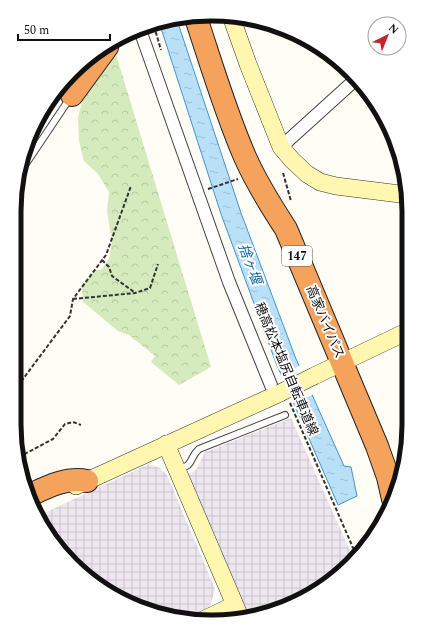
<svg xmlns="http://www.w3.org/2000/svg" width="423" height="636" font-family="Spectral,'Noto Sans JP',serif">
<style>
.industrial{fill:url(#industrial-grid)}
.park{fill:url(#park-crowns)}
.water{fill:url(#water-ripples);stroke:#3f96cf}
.pier{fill:#fffdf5}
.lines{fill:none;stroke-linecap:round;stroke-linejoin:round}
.lane-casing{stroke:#444;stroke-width:8}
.street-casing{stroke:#444;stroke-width:14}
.secondary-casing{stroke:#333;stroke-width:18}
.highway-casing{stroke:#222;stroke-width:24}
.path{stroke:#333;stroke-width:2;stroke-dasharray:4 2;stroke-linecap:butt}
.lane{stroke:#fff;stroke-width:6}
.street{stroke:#fff;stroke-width:12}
.secondary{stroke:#fff6b0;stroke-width:17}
.highway{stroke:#f5a25d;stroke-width:22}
.secondary-bridge-casing{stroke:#333;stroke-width:18;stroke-linecap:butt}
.secondary-bridge{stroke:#fff6b0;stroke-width:17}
.labels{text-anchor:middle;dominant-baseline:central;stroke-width:4;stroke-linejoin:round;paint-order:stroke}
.shield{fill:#fff;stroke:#585858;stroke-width:1}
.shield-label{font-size:12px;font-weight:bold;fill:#111}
.street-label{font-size:13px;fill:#111;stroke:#fff}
.water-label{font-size:14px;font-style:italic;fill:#1768a6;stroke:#fff}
.rim{fill:none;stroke:#111;stroke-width:5}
</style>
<defs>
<pattern id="industrial-grid" width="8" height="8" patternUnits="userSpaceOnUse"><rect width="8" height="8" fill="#eee6ef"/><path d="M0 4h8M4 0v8" fill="none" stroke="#cbc4cc"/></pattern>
<pattern id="park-crowns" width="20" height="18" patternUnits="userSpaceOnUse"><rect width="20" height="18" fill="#d5ebbd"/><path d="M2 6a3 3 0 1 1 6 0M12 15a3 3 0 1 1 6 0" fill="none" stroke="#b6c8a1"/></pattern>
<pattern id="water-ripples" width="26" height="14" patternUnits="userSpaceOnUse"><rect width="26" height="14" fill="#b9e0f7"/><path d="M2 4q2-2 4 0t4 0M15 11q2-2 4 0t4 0" fill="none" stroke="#9ebfd3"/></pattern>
</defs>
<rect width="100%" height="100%" fill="#fffdf5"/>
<!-- industrial -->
<g class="industrial">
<polygon points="291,418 354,560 310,596 250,618 188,474 196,470 205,452"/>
<polygon points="149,464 160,468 167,475 215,589 210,607 185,619 136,607 91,581 47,534 38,516"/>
</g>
<!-- park -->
<polygon class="park" points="115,51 211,367 179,385 151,362 155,356 129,335 118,331 83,302 82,287 95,270 101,270 109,259 112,242 107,211 109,192 98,174 84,161 79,141 78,117 83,98"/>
<!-- water -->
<polygon class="water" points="177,20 241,213 296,359 344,466 351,467 357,496 338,505 276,363 221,214 160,25"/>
<!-- pier -->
<polygon class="pier" points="301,365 314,394 292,404 280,375"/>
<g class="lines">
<!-- lane casing -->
<g class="lane-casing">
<g id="lane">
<polyline points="19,174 70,98"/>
<path d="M179 470C182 468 185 467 188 465 193 460 192 455 199 449L285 415"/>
</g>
</g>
<!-- street casing -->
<g class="street-casing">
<g id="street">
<polyline points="140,30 229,282 275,395"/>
<polyline points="281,147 355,80"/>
</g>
</g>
<!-- secondary casing -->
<g class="secondary-casing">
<g id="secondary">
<polyline points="232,19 248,64 281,147 292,160 307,174 320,182 336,186 408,195"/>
<polyline points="314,376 408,331"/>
<polyline points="166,444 241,619"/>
<polyline points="76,486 280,393"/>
<polyline points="201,621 234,605"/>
</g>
</g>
<!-- highway casing -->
<g class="highway-casing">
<g id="highway">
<path d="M195 15C211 63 225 111 245 157 256 182 271 206 286 229L377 446 388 477 393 499"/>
<polyline points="72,95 107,47"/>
<path d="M28 496C47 487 66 477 87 481"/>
</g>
</g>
<!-- path -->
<g class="path">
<polyline points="154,26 161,50"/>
<polyline points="283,173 291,201"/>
<polyline points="208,189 238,179"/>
<polyline points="102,260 109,267 112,276 134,292"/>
<polyline points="73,299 135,293 150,288 158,264"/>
<polyline points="14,391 70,316 73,299 106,255 131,186"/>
<polyline points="290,403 357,557"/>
<polyline points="19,457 53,439 65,424 73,422 81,425"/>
</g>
<!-- lane -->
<use href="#lane" class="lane"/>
<!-- street -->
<use href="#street" class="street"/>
<!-- secondary -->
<use href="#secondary" class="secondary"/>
<!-- highway -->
<use href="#highway" class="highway"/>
<!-- secondary-bridge casing -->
<g class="secondary-bridge-casing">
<polyline id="secondary-bridge" points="280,393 314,376"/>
</g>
<!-- secondary-bridge -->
<use href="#secondary-bridge" class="secondary-bridge"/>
</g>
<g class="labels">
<!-- shield labels -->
<rect class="shield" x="282" y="246" width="30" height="20" rx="3"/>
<g class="shield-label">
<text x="297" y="256">147</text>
</g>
<!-- street labels -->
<g class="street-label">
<text transform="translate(325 322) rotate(67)">高家バイパス</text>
<text transform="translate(286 369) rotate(67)">穂高松本塩尻自転車道線</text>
</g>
<!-- water labels -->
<g class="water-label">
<text transform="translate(250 264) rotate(70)">捨ヶ堰</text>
</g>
</g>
<!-- crop -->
<path d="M0 0H423V636H0ZM211 21H212A190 190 0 0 1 402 211V425A190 190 0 0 1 212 615H211A190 190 0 0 1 21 425V211A190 190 0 0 1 211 21Z" fill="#fff" fill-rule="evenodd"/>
<path class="rim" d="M211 21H212A190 190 0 0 1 402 211V425A190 190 0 0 1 212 615H211A190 190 0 0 1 21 425V211A190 190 0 0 1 211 21Z"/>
<!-- north arrow -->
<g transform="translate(387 36) rotate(43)"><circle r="19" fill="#ffffff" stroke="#a0a0a0"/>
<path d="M0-3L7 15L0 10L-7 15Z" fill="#c4262e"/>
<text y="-6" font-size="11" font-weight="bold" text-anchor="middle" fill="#111111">N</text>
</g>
<!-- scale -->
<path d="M18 34v6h92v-6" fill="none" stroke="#111111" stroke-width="2"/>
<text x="24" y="34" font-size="12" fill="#111111" stroke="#ffffff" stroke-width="3" paint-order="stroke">50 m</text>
</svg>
